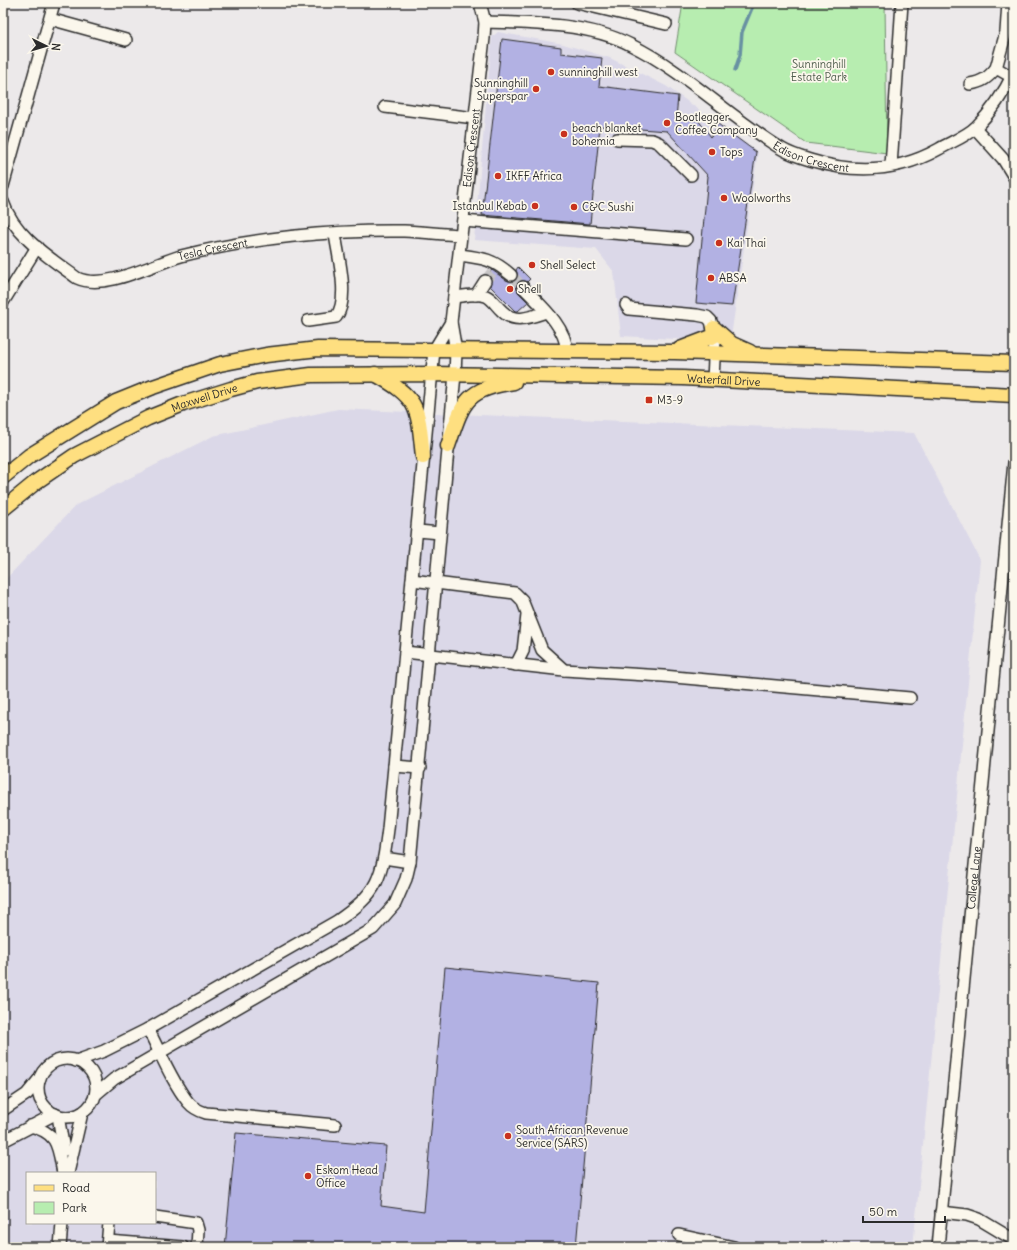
<svg xmlns="http://www.w3.org/2000/svg" width="1017" height="1250" font-family="Delius,sans-serif">
<style>
.built{fill:#dbd8e8;fill-rule:evenodd}
.green{fill:#b7edb0;stroke:#718c6e}
.lines{fill:none;stroke-linecap:round;stroke-linejoin:round}
.stream{stroke:#6791a2;stroke-width:3.5}
.building{fill:#b2b1e3;stroke:#2b2b2b}
.minor-tunnel{stroke:#c5c3c4;stroke-width:11;stroke-dasharray:11 5.5;stroke-linecap:butt}
.minor-casing{stroke:#2b2b2b;stroke-width:14}
.major-casing{stroke:#2b2b2b;stroke-width:17}
.minor{stroke:#fbf7ec;stroke-width:11}
.major{stroke:#fedf80;stroke-width:14}
.poi-dot{fill:#c8321e;stroke:#fbf7ec;stroke-width:1.5}
.labels{text-anchor:middle;dominant-baseline:central;stroke-width:3.5;stroke-linejoin:round;paint-order:stroke}
.park-label{font-size:11px;fill:#4e5c4c;stroke:#fbf7ec}
.poi-label{font-size:11px;fill:#2b2b2b;stroke:#fbf7ec;text-anchor:start}
.street-label{font-size:11px;fill:#2b2b2b;stroke:#fbf7ec}
</style>
<rect width="100%" height="100%" fill="#ece9ea"/>
<filter id="ink" filterUnits="userSpaceOnUse"><feTurbulence type="fractalNoise" baseFrequency=".025" numOctaves="2"/><feDisplacementMap in="SourceGraphic" scale="8" xChannelSelector="R" yChannelSelector="G"/><feConvolveMatrix kernelMatrix="1 2 1 2 8 2 1 2 1" color-interpolation-filters="sRGB"/></filter>
<g filter="url(#ink)">
<!-- built -->
<g class="built">
<polygon points="498,32 563,44 610,58 666,86 758,152 731,337 728,342 621,336 614,272 596,249 474,240 492,37"/>
<path d="M338 409 914 433 980 560 913 1247H3V582L76 505 213 436ZM27 1173H155V1223H27Z"/>
</g>
<!-- green -->
<polygon class="green" points="683,3 885,3 887,153 806,143 675,52"/>
<g class="lines">
<!-- stream -->
<polyline class="stream" points="735,70 740,55 742,32 754,3"/>
</g>
<!-- building -->
<g class="building">
<polygon points="502,39 561,47 561,53 602,58 599,86 678,96 676,119 698,120 711,137 718,124 756,152 732,306 696,303 708,176 667,131 600,126 590,224 482,215"/>
<polygon points="518,267 530,279 527,282 521,280 516,285 518,292 528,302 518,311 515,311 490,286 491,278 487,274 492,270 506,280 513,282 518,277 516,270"/>
<polygon points="445,967 599,983 576,1247 225,1247 236,1133 386,1146 381,1206 424,1212"/>
</g>
<g class="lines">
<!-- minor-tunnel -->
<g class="minor-tunnel">
<polyline points="511,275 523,287"/>
<polyline points="485,281 495,269"/>
</g>
<!-- minor casing -->
<g class="minor-casing">
<g id="minor">
<polyline points="577,3 666,24"/>
<polyline points="50,19 126,40"/>
<path id="s1" d="M485 22C532 23 588 23 631 45 686 72 729 117 782 149 790 154 800 157 810 160 855 174 898 172 939 149 951 142 967 136 976 127 991 112 1005 91 1014 72"/>
<polyline points="996,68 1006,32 1008,3"/>
<path d="M970 84C982 82 988 78 996 68L1012 77"/>
<polyline points="385,107 475,118"/>
<polyline points="975,128 1003,159 1014,177"/>
<polyline points="617,139 652,140 659,143 691,175"/>
<polyline points="891,166 902,3"/>
<polyline points="3,186 54,3"/>
<path id="s2" d="M3 202C14 236 50 258 77 278 105 291 153 264 181 256 251 238 331 230 404 231 423 232 442 234 461 235"/>
<polyline points="463,221 686,239"/>
<path d="M460 255C483 258 493 259 511 275"/>
<path d="M523 287C540 305 565 325 567 351"/>
<polyline points="476,295 485,281"/>
<path d="M454 297C464 296 476 293 486 296 493 299 496 306 502 311 514 324 531 317 546 312"/>
<polyline points="3,302 37,247"/>
<polyline points="626,305 629,309 697,315 707,317 711,321 715,338 713,380"/>
<path d="M308 321 336 317C350 299 338 256 335 234"/>
<polyline points="418,531 440,533"/>
<polyline points="412,580 515,593 522,600 542,650 564,670"/>
<polyline points="405,652 564,670 663,676 910,698"/>
<polyline points="516,665 523,651 527,615"/>
<polyline points="394,766 420,768"/>
<polyline points="384,858 410,862"/>
<path d="M148 1029C160 1052 172 1082 188 1102 193 1108 199 1111 206 1113L335 1125"/>
<circle cx="67" cy="1088" r="29"/>
<path d="M76 1061 104 1051 148 1029 337 921C379 893 382 877 388 829L434 350 451 322"/>
<path id="s3" d="M95 1095 114 1079 373 929 395 904 406 879 410 862 455 374 456 351 451 322 484 38 485 22 480 3"/>
<polyline points="3,1110 27,1094 40,1078"/>
<polyline points="58,1116 64,1150"/>
<path d="M30 1126C59 1133 58 1147 63 1173"/>
<polyline points="3,1141 55,1114"/>
<polyline points="68,1173 82,1113"/>
<polyline points="941,1212 967,1215 979,1219 1014,1240"/>
<polyline points="155,1217 196,1223 198,1230 197,1247"/>
<polyline points="679,1235 734,1247"/>
<polyline points="108,1241 183,1247"/>
<polyline points="60,1247 62,1223"/>
<polyline points="107,1247 109,1223"/>
<path id="s4" d="M938 1247 1014 463"/>
</g>
</g>
<!-- major casing -->
<g class="major-casing">
<g id="major">
<polyline points="714,328 732,344 750,352"/>
<polyline points="680,349 714,336"/>
<path d="M375 374C420 399 418 408 423 457"/>
<path d="M448 446C463 402 465 389 514 382"/>
<polyline points="3,477 29,456 116,402 153,387 220,364 266,355 318,349 675,352 1014,363"/>
<path id="s5" d="M3 509 36 482 74 456 148 418 183 404 231 389 257 382 311 375 433 374 683 378 1014 395"/>
</g>
</g>
<!-- minor -->
<use href="#minor" class="minor"/>
<!-- major -->
<use href="#major" class="major"/>
</g>
</g>
<!-- markers -->
<g class="poi-dot">
<circle cx="551" cy="72" r="4"/>
<circle cx="536" cy="89" r="4"/>
<circle cx="667" cy="123" r="4"/>
<circle cx="564" cy="134" r="4"/>
<circle cx="712" cy="152" r="4"/>
<circle cx="498" cy="176" r="4"/>
<circle cx="724" cy="198" r="4"/>
<circle cx="535" cy="206" r="4"/>
<circle cx="574" cy="207" r="4"/>
<circle cx="719" cy="243" r="4"/>
<circle cx="532" cy="265" r="4"/>
<circle cx="711" cy="278" r="4"/>
<circle cx="510" cy="289" r="4"/>
<rect x="645" y="396" width="8" height="8" rx="2"/>
<circle cx="508" cy="1136" r="4"/>
<circle cx="308" cy="1176" r="4"/>
</g>
<g class="labels">
<!-- park labels -->
<g class="park-label">
<text x="819" y="64">Sunninghill<tspan x="819" dy="13">Estate Park</tspan></text>
</g>
<!-- poi labels -->
<g class="poi-label">
<text x="559" y="72">sunninghill west</text>
<text x="528" y="83" text-anchor="end">Sunninghill<tspan x="528" dy="13">Superspar</tspan></text>
<text x="675" y="117">Bootlegger<tspan x="675" dy="13">Coffee Company</tspan></text>
<text x="572" y="128">beach blanket<tspan x="572" dy="13">bohemia</tspan></text>
<text x="720" y="152">Tops</text>
<text x="506" y="176">IKFF Africa</text>
<text x="732" y="198">Woolworths</text>
<text x="527" y="206" text-anchor="end">Istanbul Kebab</text>
<text x="582" y="207">C&amp;C Sushi</text>
<text x="727" y="243">Kai Thai</text>
<text x="540" y="265">Shell Select</text>
<text x="719" y="278">ABSA</text>
<text x="518" y="289">Shell</text>
<text x="657" y="400">M3-9</text>
<text x="516" y="1130">South African Revenue<tspan x="516" dy="13">Service (SARS)</tspan></text>
<text x="316" y="1170">Eskom Head<tspan x="316" dy="13">Office</tspan></text>
</g>
<!-- street labels -->
<g class="street-label">
<text stroke="none"><textPath href="#s3" startOffset="1120">Edison Crescent</textPath></text>
<text stroke="none"><textPath href="#s1" startOffset="363">Edison Crescent</textPath></text>
<text stroke="none"><textPath href="#s2" startOffset="249">Tesla Crescent</textPath></text>
<text stroke="none"><textPath href="#s5" startOffset="754">Waterfall Drive</textPath></text>
<text stroke="none"><textPath href="#s5" startOffset="232">Maxwell Drive</textPath></text>
<text stroke="none"><textPath href="#s4" startOffset="371">College Lane</textPath></text>
</g>
</g>
<!-- margin -->
<rect width="1017" height="1250" fill="none" stroke="#fbf7ec" stroke-width="16"/>
<rect x="8" y="8" width="1001" height="1234" fill="none" stroke="#2b2b2b" stroke-width="1.5" filter="url(#ink)"/>
<!-- legend -->
<rect x="26" y="1172" width="130" height="52" fill="#fbf7ec" stroke="#a8a59f"/>
<rect x="34" y="1185" width="20" height="6" fill="#fedf80" stroke="#a8a59f"/>
<text x="62" y="1192" font-size="12" fill="#2b2b2b">Road</text>
<rect x="34" y="1202" width="20" height="12" fill="#b7edb0" stroke="#a8a59f"/>
<text x="62" y="1212" font-size="12" fill="#2b2b2b">Park</text>
<!-- north arrow -->
<g transform="translate(46 46) rotate(95)" stroke="#fbf7ec" stroke-width="3" paint-order="stroke">
<path d="M0-3L7 15L0 10L-7 15Z" fill="#2b2b2b"/>
<text y="-6" font-size="11" font-weight="bold" text-anchor="middle" fill="#2b2b2b">N</text>
</g>
<!-- scale -->
<path d="M863 1216v6h82v-6" fill="none" stroke="#2b2b2b" stroke-width="2"/>
<text x="869" y="1216" font-size="12" fill="#2b2b2b" stroke="#fbf7ec" stroke-width="3" paint-order="stroke">50 m</text>
</svg>
